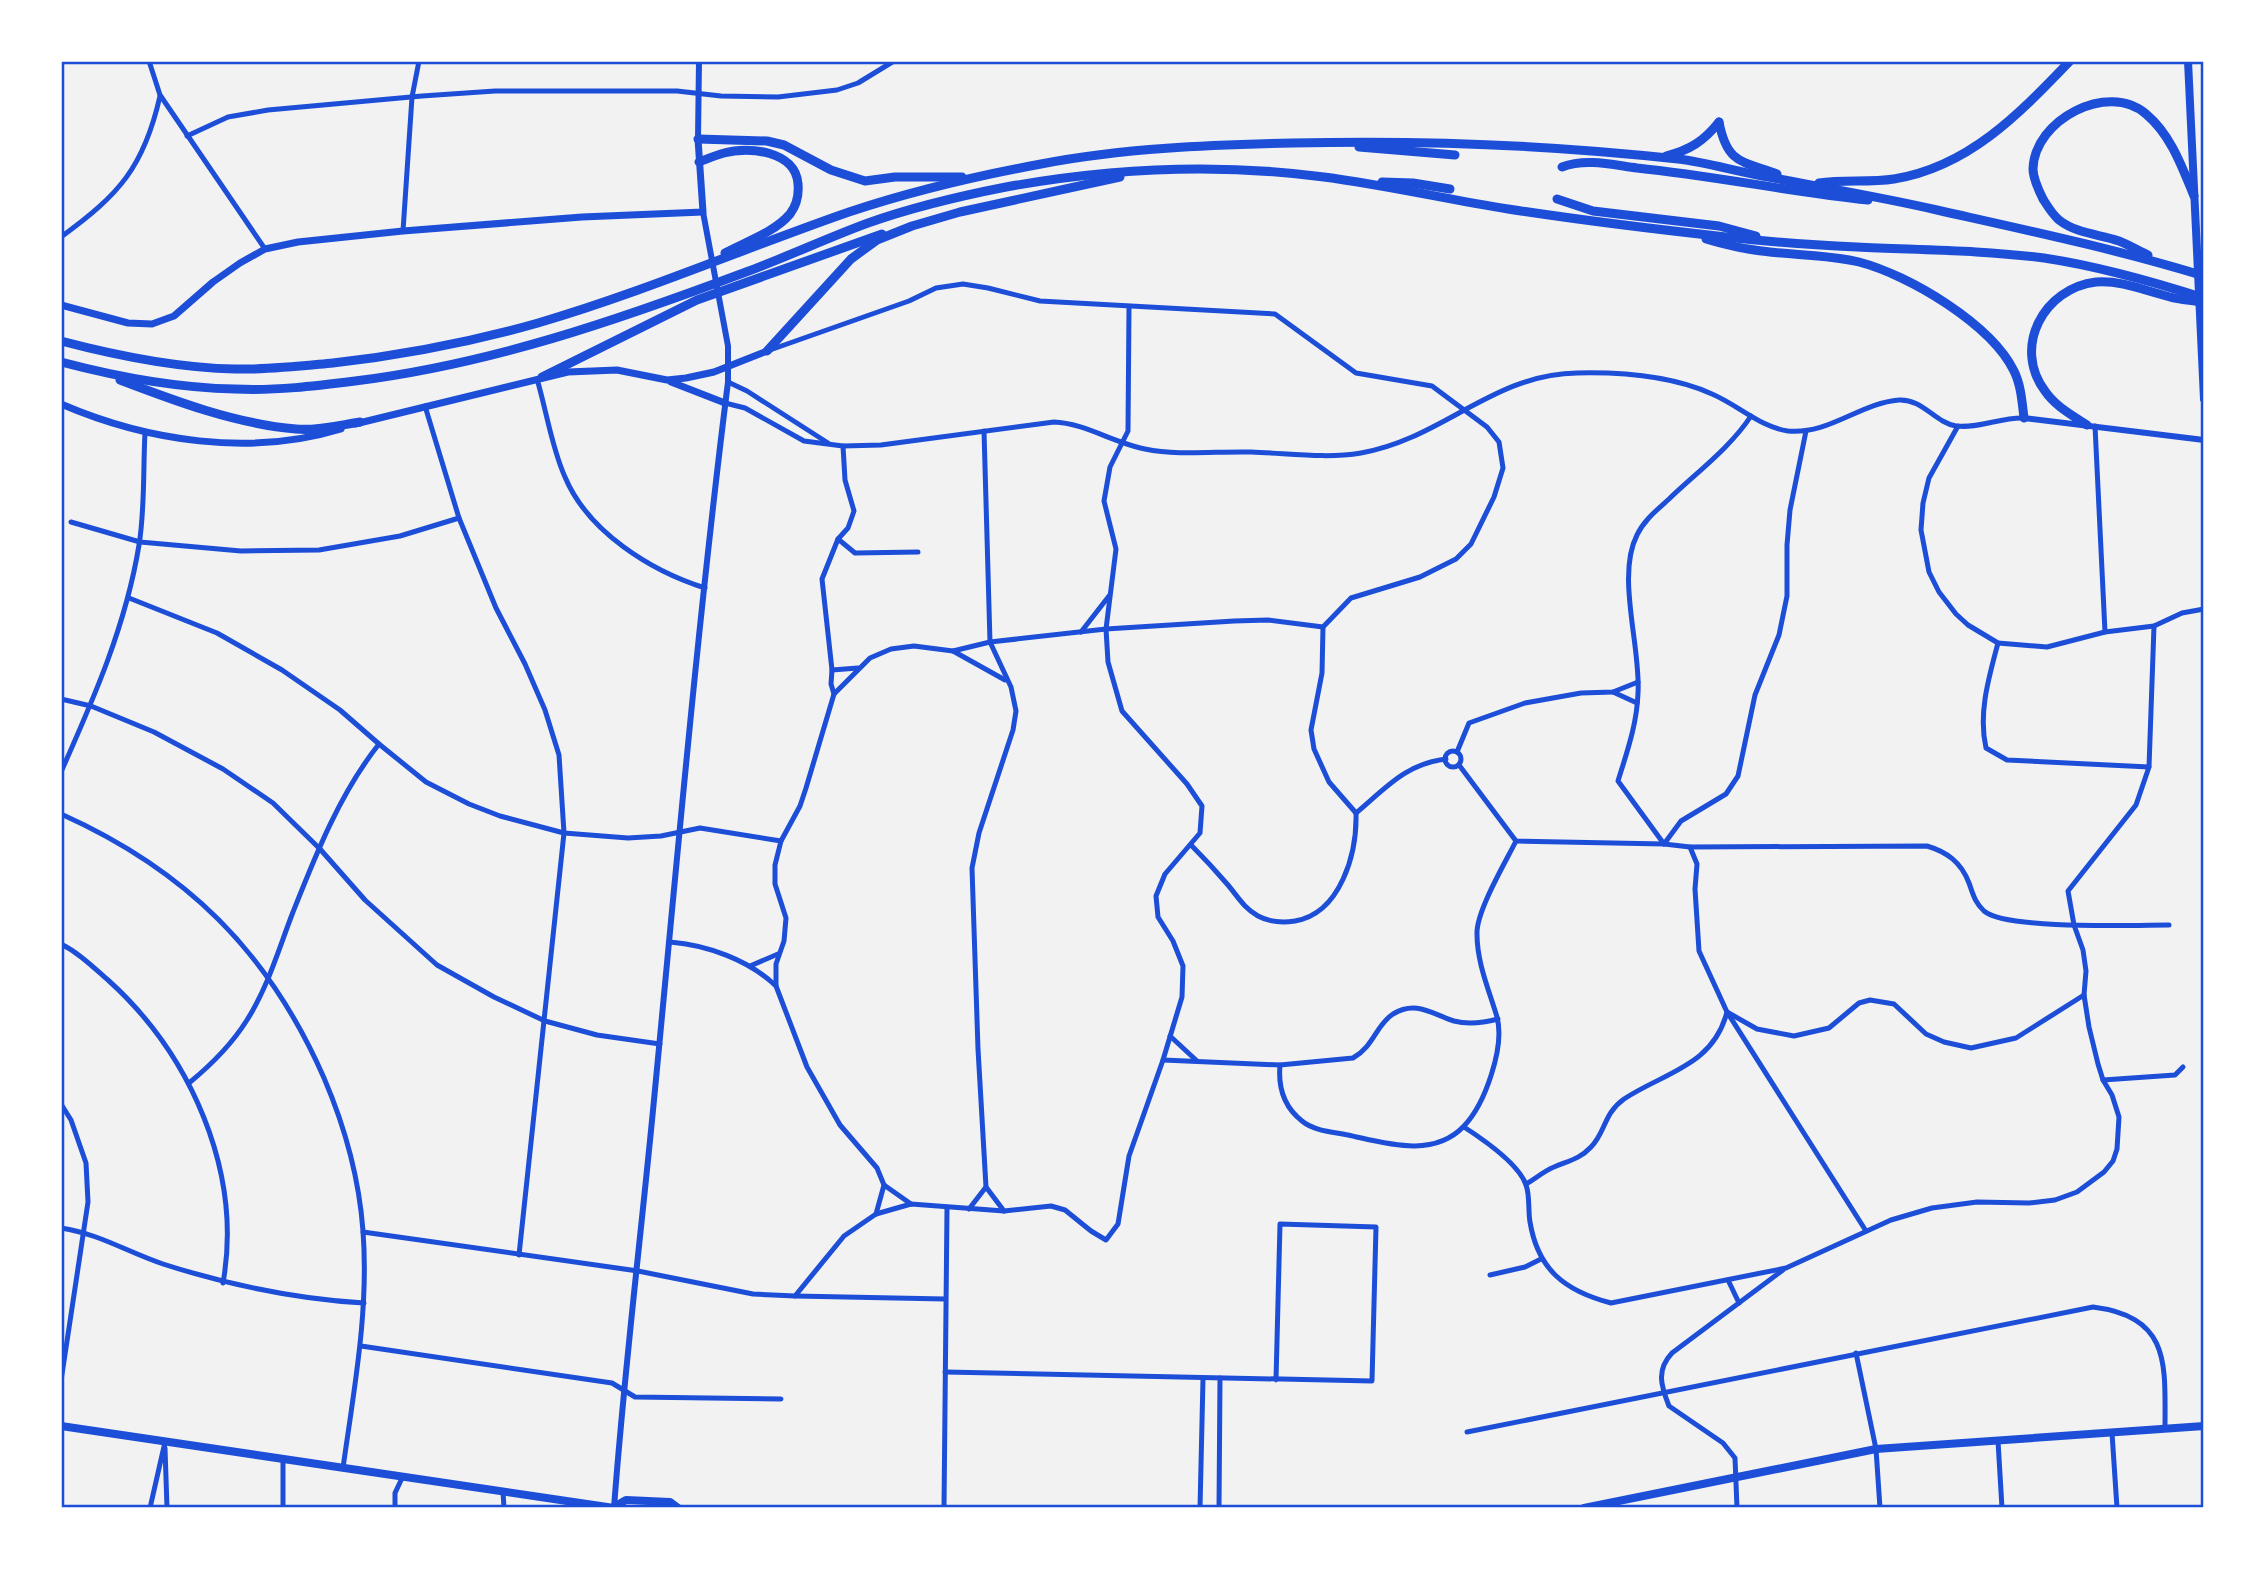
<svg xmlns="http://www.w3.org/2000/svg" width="2265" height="1569" font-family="'Open Sans',sans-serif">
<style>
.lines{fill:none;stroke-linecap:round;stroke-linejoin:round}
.minor{stroke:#1d4ed8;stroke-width:5}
.tertiary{stroke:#1d4ed8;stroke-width:6}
.secondary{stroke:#1d4ed8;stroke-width:7}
.primary{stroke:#1d4ed8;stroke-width:8}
.motorway{stroke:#1d4ed8;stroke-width:9}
.neatline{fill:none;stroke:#1d4ed8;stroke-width:2.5}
</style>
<rect width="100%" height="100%" fill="#f2f2f2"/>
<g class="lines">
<!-- minor -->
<g class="minor">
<polyline points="149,61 160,95 265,249"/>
<polyline points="187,136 228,117 268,110 422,96 495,91 677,91 721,96 778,97 837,90 858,83 894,61"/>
<polyline points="403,231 412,97 419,61"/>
<path d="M61 237C119 195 144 167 160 96"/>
<polyline points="770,350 909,301 936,288 963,284 988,288 1040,301 1275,314 1356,373 1432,386 1487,427 1499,442 1503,468 1494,497 1471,544 1456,559 1420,577 1351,598 1323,627 1322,673 1311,730 1314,749 1329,782 1356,813"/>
<path d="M537 379C546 409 552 449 565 477 588 532 651 571 705 588"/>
<polyline points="728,382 747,391 828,443"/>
<path d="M725 403 745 408 804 441 843 446 881 445 1054 422C1084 423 1114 443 1145 449 1179 456 1216 451 1251 452 1287 453 1325 459 1361 453 1442 439 1493 374 1577 373 1621 372 1672 376 1712 394 1738 405 1760 427 1788 431 1829 435 1860 403 1899 400 1923 399 1934 422 1956 426 1978 429 2001 417 2024 418"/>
<polyline points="425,406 459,518 496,608 525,664 545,710 559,755 564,833 519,1255"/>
<path d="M1751 416C1730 448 1696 473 1669 499 1657 510 1644 520 1637 535 1616 576 1641 647 1638 693 1637 724 1627 752 1618 781L1664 844 1681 821 1726 794 1738 776 1755 695 1779 635 1787 596V545L1790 510 1806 431"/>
<polyline points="1958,426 1929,478 1923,503 1921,530 1929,572 1939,592 1956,614 1968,625 1998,643 2047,647 2105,632 2154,626 2182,613 2204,609"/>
<polyline points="2095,426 2105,632"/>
<polyline points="984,431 990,642 1011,687 1016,711 1013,730 979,833 972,868 978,1049 986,1187 1004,1211"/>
<polyline points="843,446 845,480 854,511 848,528 838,539 822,579 832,670 831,684 834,694 806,788 800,806 781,841 775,865 775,884 786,918 784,941 776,964 776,986 807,1067 840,1125 877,1168 884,1185 911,1204"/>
<polyline points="71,522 140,542 241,551 319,550 400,536 459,518"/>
<polyline points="838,539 855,553 918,552"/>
<polyline points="129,598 217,633 282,670 340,710 379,744 426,782 469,804 500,816 564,833 628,838 661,836 700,828 781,841"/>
<polyline points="1081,632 1109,596"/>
<path d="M1998 643C1989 677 1978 713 1986 748L2007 760 2149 767"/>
<polyline points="953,651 1005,680"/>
<polyline points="832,670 858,668"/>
<polyline points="1613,692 1637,703"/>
<polyline points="834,694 870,658 891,649 914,646 953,651 990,642 1106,629 1234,621 1268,620 1323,627"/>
<polyline points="61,699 91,706 154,732 223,769 273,803 320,849 365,900 437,965 494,997 545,1021 597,1035 660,1044"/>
<circle cx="1453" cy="759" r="8"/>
<polyline points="1457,752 1469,723 1525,703 1581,693 1613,692 1638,682"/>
<path d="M1459 765 1516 841 1664 844 1690 847 1927 846C1947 852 1961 862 1969 883 1973 894 1975 903 1984 911 2007 930 2134 925 2169 925"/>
<path d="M61 772C94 698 126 625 139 545 145 509 143 469 145 433"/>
<path d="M1356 813C1386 788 1405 764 1446 759"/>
<path d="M61 814C186 870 269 952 324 1078 345 1127 359 1177 363 1231 369 1311 354 1389 343 1468"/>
<path d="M1191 845C1204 858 1216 871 1228 885 1238 897 1244 908 1258 916 1269 922 1282 923 1295 921 1341 913 1357 853 1356 813"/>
<polyline points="1690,847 1697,864 1695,889 1699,951 1727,1012 1866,1231"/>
<path d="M670 942C707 945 749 960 776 986"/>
<path d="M61 944C79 953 93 967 108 980 190 1054 243 1171 223 1283"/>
<polyline points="750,966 778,954"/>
<polyline points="1170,1036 1197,1061"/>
<path d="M1163 1060 1280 1065 1353 1058C1374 1046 1376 1025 1393 1014 1416 1000 1432 1014 1454 1021 1469 1025 1483 1023 1498 1019"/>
<path d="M1280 1065C1278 1087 1284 1107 1302 1121 1314 1131 1333 1132 1348 1135 1385 1143 1433 1159 1464 1126 1485 1104 1505 1047 1497 1017 1489 990 1477 963 1477 934 1476 912 1505 863 1516 841"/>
<polyline points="2103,1080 2175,1075 2183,1067"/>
<path d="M189 1083C211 1065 232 1044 247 1020 268 987 279 948 293 912 316 854 340 793 379 744"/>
<polyline points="61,1104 71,1120 86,1163 88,1202 61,1381"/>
<path d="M1464 1127C1481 1138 1519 1164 1526 1185 1530 1195 1528 1211 1530 1222 1538 1270 1565 1291 1611 1303L1786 1268 1891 1220 1932 1208 1977 1202 2029 1203 2055 1200 2077 1192 2104 1172 2113 1161 2117 1149 2119 1117 2112 1095 2103 1080 2098 1064 2089 1027 2084 995 2086 971 2083 950 2074 925 2068 891 2136 805 2149 767 2154 626"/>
<path d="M1526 1184C1535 1179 1544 1171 1554 1167 1568 1161 1580 1159 1591 1147 1606 1132 1603 1114 1624 1099 1665 1072 1713 1066 1727 1012L1757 1029 1794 1036 1829 1028 1859 1003 1870 1000 1894 1004 1926 1034 1944 1042 1971 1048 2016 1038 2084 995"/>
<polyline points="969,1209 986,1187"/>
<polyline points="876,1214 884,1185"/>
<path d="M61 1228C100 1234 127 1252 163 1264 229 1285 295 1299 364 1303"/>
<polyline points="363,1232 638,1271 753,1294 795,1296 844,1236 876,1214 911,1204 1004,1211 1051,1206 1065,1210 1091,1231 1106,1240 1118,1224 1129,1156 1163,1060 1182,997 1183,966 1173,941 1158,917 1156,896 1165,874 1200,833 1202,806 1187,784 1122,711 1108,662 1106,629 1116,549 1104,501 1110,467 1128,431 1129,307"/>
<polyline points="1490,1275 1525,1267 1541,1259"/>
<polyline points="1728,1280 1739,1303"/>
<polyline points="795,1296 945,1299"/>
<polyline points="361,1346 612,1383 635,1397 781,1399"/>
<polyline points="1856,1353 1876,1449 1880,1508"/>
<polyline points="945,1372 1372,1381 1376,1227 1280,1224 1276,1380"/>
<path d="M1467 1432 2093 1307C2171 1317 2165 1364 2165 1429"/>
<polyline points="2112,1433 2117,1508"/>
<polyline points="1998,1441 2002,1508"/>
<polyline points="165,1448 167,1508"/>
<polyline points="283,1459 283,1508"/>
<polyline points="503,1492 504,1508"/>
<polyline points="150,1508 165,1442"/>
<polyline points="395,1508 395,1493 403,1476"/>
<polyline points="944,1508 947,1208"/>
<polyline points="1200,1508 1203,1379"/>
<polyline points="1219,1508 1220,1378"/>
<path d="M1737 1508 1735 1458 1723 1443 1669 1406C1661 1386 1656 1370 1672 1353L1783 1270"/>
</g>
<!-- tertiary -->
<g class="tertiary">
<polyline points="698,139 699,61"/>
<polyline points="2024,418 2204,440"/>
<path d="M614 1508C624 1372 641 1236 654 1100 677 861 698 620 728 382V346L703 212"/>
</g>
<!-- secondary -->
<g class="secondary">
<polyline points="61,305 128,323 152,324 174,316 213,282 240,263 265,249 298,242 403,231 582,217 703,212 698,139"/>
<polyline points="671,382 725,403"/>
<path d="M61 404C147 441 250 457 341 429"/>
<polyline points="355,424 568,372 617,370 667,380 686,378 714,372 767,351"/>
</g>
<!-- primary -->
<g class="primary">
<polyline points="2188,61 2204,399"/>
<polyline points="61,1426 614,1508"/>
<polyline points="614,1507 626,1500 670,1502 678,1508"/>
<polyline points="1584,1508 1876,1449 2204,1426"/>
</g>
<!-- motorway -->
<g class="motorway">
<path d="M1719 122C1727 164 1742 161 1777 174"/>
<polyline points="698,139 767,141 784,145 831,170 865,181 895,177 962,177"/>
<polyline points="1359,147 1455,155"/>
<path d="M1666 156C1690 150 1704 141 1719 122"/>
<path d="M699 162C707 159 716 155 724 153 749 146 796 151 798 184 799 195 796 206 790 214 775 232 745 242 725 253"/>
<path d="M1562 167C1586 158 1613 165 1637 168 1715 176 1791 192 1868 200"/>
<polyline points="1382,182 1413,183 1450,189"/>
<path d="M1819 183C1844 179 1868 183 1894 179 1969 167 2020 113 2070 61"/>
<polyline points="1557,199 1593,211 1719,226 1756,236"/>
<path d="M1706 239C1720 243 1734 247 1748 249 1785 256 1823 253 1859 262 1909 275 1991 324 2014 371 2021 385 2022 402 2024 418"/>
<path d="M2148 255C2139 251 2129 245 2119 241 2099 234 2077 234 2059 220 2052 214 2048 207 2043 199 2039 191 2033 178 2033 169 2034 120 2108 81 2146 114 2171 135 2182 167 2194 196"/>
<path d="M61 341C118 356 176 368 235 369 267 370 301 366 333 363 403 355 471 342 538 323 644 292 745 248 849 212 912 191 976 176 1041 164 1123 148 1210 145 1293 143 1421 140 1551 145 1678 159 1703 162 1728 169 1753 174 1814 186 1876 196 1937 210 2026 230 2116 249 2204 276"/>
<polyline points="767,351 851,259 877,240 912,226 960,212 1120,177"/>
<path d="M61 362C118 377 176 388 235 389 275 391 315 386 355 381 491 364 618 320 746 272 787 257 827 238 868 223 913 207 960 196 1006 187 1111 168 1218 163 1324 177 1385 185 1446 199 1508 209 1580 220 1653 229 1726 237 1770 242 1813 245 1857 247 1920 250 1982 250 2044 258 2098 266 2151 281 2204 298"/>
<polyline points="542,377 697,300 882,234"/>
<path d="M120 380C175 401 236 424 296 429 317 431 340 425 360 422"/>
<path d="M2087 425C2072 415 2055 406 2045 391 2012 347 2044 288 2096 282 2121 280 2146 291 2170 297 2180 300 2191 300 2202 302"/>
</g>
</g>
<!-- border -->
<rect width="2265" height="1569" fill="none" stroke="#ffffff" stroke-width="126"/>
<rect x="63" y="63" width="2139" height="1443" class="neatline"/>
</svg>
